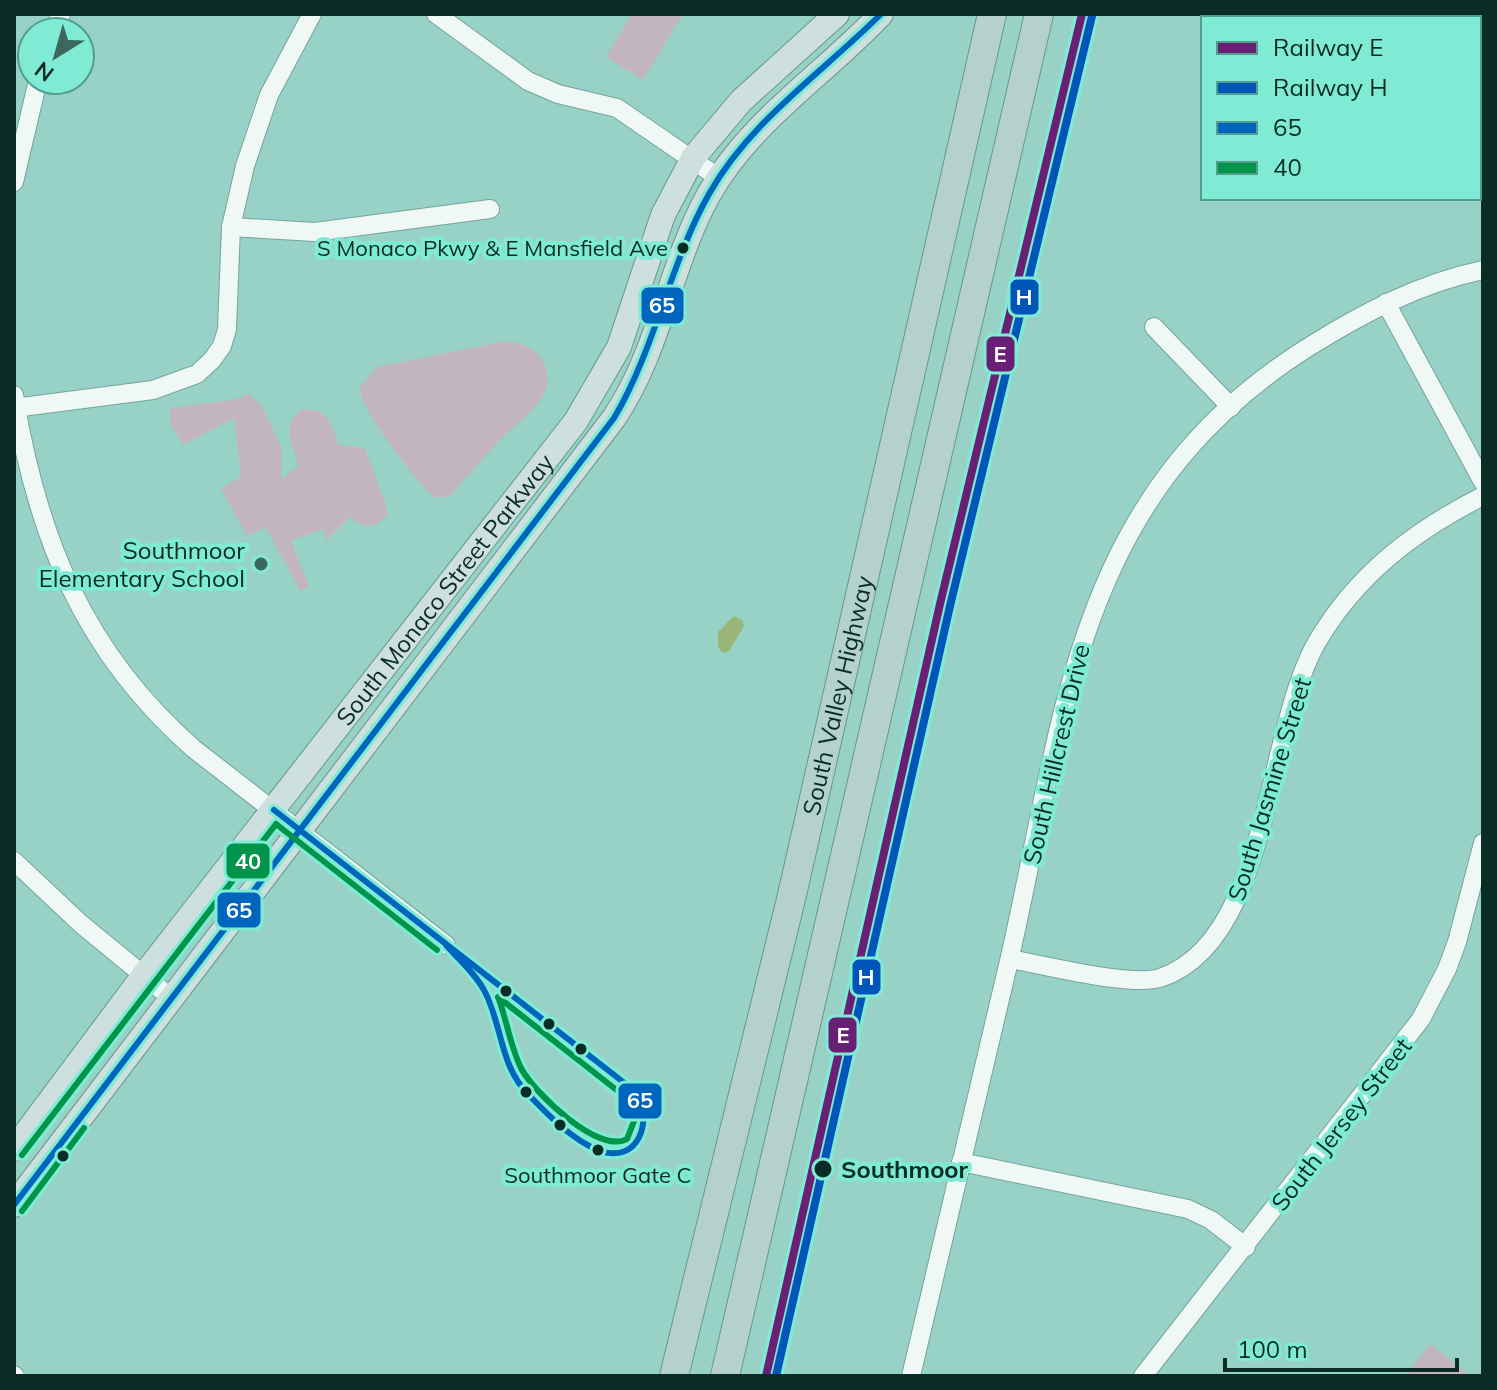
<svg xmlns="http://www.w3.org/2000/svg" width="1497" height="1390" font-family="Mulish,sans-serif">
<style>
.green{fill:#c2b5bd}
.water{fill:#99b579}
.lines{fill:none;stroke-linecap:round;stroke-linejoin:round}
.minor-casing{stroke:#74a59b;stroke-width:20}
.major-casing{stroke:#65978d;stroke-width:26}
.highway-casing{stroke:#65978d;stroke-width:30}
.minor{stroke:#f0f8f6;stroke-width:18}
.major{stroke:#cde0dd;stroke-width:24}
.highway{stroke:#b4d1cc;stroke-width:28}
.bus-1-casing{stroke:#80ebd4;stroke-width:12}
.bus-2-casing{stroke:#80ebd4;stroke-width:12}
.bus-1{stroke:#0065bd;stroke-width:6}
.bus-2{stroke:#01944b;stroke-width:6}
.rail-1-casing{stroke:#80ebd4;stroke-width:14}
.rail-2-casing{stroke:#80ebd4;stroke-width:14}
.rail-1{stroke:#691f74;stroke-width:8}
.rail-2{stroke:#0055b8;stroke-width:8}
.bus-dot{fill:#092d26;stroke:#80ebd4;stroke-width:3}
.poi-dot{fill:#3b675e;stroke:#80ebd4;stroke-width:3}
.labels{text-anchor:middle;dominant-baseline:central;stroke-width:8;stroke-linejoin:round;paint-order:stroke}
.bus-label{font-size:22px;fill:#092d26;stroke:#80ebd4;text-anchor:end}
.poi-label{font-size:24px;fill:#092d26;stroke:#80ebd4;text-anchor:end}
.street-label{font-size:24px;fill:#092d26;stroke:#80ebd4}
.stop-label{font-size:24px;font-weight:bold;fill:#092d26;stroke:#80ebd4;text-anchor:start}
.line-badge{stroke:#80ebd4;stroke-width:3}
.badge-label{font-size:22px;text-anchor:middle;font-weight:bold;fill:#fff}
</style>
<rect width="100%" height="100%" fill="#98d2c6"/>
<!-- green -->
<g class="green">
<polygon points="632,14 683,14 643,80 606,57"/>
<path d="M505 341C521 343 534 346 542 360 563 397 519 419 499 441 482 459 466 478 449 497H434C417 482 357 406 360 387L377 367Z"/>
<path d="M250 394 263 408 281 447V480L298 466C293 444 280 426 301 410 325 405 334 426 338 445L365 448 386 506 387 515C375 530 363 528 350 517L326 541 323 529 291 541 309 586 300 591 266 527 247 536 221 489 241 476 234 418 183 445 171 425 170 408 232 400Z"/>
<polygon points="1430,1344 1471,1376 1405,1376"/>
</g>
<!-- water -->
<polygon class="water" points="734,616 742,620 744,626 729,651 723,653 718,647 718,632"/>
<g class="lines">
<!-- minor casing -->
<g class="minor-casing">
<g id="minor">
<polyline points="436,14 528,81 558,94 617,108 719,178"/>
<polyline points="54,32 61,14"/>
<polyline points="14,182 38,80"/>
<polyline points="231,227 315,232 490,209"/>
<polyline points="1386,303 1483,482"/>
<polyline points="1154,327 1231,407"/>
<path d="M14 395C37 537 84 653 194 749L446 945"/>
<polyline points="14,408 153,390 197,374 212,360 222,346 227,329 231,227 245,166 269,95 312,14"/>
<polyline points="14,861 81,924 170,997"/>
<path d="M1010 959C1044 965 1130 987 1160 978 1270 942 1265 732 1317 642 1357 574 1414 531 1483 496"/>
<polyline points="961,1162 1188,1209 1211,1220 1246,1247"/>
<polyline points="14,1375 15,1376"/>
<path d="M911 1376C943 1237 977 1100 1009 961 1065 718 1073 496 1307 348 1361 314 1420 283 1483 270"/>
<polyline points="1143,1376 1421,1019 1447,969 1457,942 1483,843"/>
</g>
</g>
<!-- major casing -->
<g class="major-casing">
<g id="major">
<path id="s1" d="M14 1149 144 975 576 421 619 347 663 215 693 158 741 101 837 14"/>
<path d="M14 1205 614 418C661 348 669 266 709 194 751 120 824 75 881 14"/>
</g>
</g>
<!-- highway casing -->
<g class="highway-casing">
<g id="highway">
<path id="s2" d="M674 1376 792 895 992 14"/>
<polyline points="725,1376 1039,14"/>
</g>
</g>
<!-- minor -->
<use href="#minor" class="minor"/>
<!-- major -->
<use href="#major" class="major"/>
<!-- highway -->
<use href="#highway" class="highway"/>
<!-- bus-1 casing -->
<g class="bus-1-casing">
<g id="bus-1">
<path d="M274 810 636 1092C654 1121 638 1166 598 1150 572 1140 546 1113 527 1093 500 1065 502 1025 485 992 476 974 459 960 446 945"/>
<path d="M14 1205 614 418C656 347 669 265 709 194 750 121 823 72 881 14"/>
</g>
</g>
<!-- bus-2 casing -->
<g class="bus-2-casing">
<g id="bus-2">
<path d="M498 997 628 1099 636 1116 627 1139C599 1155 534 1093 521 1068 510 1046 507 1020 498 997Z"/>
<polyline points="22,1155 276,824 437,950"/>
<polyline points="22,1211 84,1128"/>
</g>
</g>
<!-- bus-1 -->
<use href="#bus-1" class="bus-1"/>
<!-- bus-2 -->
<use href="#bus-2" class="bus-2"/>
<!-- rail-1 casing -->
<g class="rail-1-casing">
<polyline id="rail-1" points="766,1376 940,604 1082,14"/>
</g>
<!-- rail-2 casing -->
<g class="rail-2-casing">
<polyline id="rail-2" points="776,1376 950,606 1092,16"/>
</g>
<!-- rail-1 -->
<use href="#rail-1" class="rail-1"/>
<!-- rail-2 -->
<use href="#rail-2" class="rail-2"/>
</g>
<!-- markers -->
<g class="bus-dot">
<circle cx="683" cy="248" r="7"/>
<circle cx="506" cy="991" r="7"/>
<circle cx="549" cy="1024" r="7"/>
<circle cx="581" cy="1049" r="7"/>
<circle cx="526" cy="1092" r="7"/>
<circle cx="560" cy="1125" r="7"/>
<circle cx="598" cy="1150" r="7"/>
<circle cx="63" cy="1156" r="7"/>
<circle cx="823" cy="1169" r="10"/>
</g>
<circle class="poi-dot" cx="261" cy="564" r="8"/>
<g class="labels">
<!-- bus labels -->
<g class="bus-label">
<text x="668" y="248">S Monaco Pkwy &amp; E Mansfield Ave</text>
<text x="598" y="1175" text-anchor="middle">Southmoor Gate C</text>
</g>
<!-- poi labels -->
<g class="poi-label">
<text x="245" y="550">Southmoor<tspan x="245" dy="28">Elementary School</tspan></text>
</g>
<!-- street labels -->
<g class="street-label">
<text stroke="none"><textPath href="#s1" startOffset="706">South Monaco Street Parkway</textPath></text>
<text stroke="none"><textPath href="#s2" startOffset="700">South Valley Highway</textPath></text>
<text transform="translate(1056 754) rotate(-77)">South Hillcrest Drive</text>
<text transform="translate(1269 789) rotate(-73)">South Jasmine Street</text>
<text transform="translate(1341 1124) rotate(-52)">South Jersey Street</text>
</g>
<!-- stop labels -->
<g class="stop-label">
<text x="841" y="1169">Southmoor</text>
</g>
</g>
<g class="line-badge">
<rect x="1009" y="278" width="31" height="38" rx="8" fill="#0055b8"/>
<rect x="640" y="286" width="45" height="39" rx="8" fill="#0065bd"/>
<rect x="985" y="335" width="31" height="38" rx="8" fill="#691f74"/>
<rect x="225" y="842" width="46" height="38" rx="8" fill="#01944b"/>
<rect x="216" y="891" width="46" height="38" rx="8" fill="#0065bd"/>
<rect x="851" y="958" width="31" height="38" rx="8" fill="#0055b8"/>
<rect x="827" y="1016" width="31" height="38" rx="8" fill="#691f74"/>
<rect x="617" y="1082" width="46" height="38" rx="8" fill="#0065bd"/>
</g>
<g class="badge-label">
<text x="1024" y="305">H</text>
<text x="662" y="313">65</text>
<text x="1000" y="362">E</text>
<text x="248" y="869">40</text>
<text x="239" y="918">65</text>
<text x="866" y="985">H</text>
<text x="843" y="1043">E</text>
<text x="640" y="1108">65</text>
</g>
<!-- border -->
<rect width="1497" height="1390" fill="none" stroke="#092d26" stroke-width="32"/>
<!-- legend -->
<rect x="1201" y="16" width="280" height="184" fill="#80ebd4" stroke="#509f8e" stroke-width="2"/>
<rect x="1217" y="42" width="40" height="12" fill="#691f74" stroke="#509f8e" stroke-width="2"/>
<text x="1273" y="56" font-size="24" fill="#092d26">Railway E</text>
<rect x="1217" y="82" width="40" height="12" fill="#0055b8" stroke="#509f8e" stroke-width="2"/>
<text x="1273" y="96" font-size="24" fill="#092d26">Railway H</text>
<rect x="1217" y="122" width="40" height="12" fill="#0065bd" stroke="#509f8e" stroke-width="2"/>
<text x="1273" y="136" font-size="24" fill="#092d26">65</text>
<rect x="1217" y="162" width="40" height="12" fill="#01944b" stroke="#509f8e" stroke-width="2"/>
<text x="1273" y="176" font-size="24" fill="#092d26">40</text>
<!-- north arrow -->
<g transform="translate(56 56) rotate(217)"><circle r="38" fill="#80ebd4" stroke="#509f8e" stroke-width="2"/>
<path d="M0-6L14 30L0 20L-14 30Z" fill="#3b675e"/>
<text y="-12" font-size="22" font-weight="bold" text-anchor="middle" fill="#092d26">N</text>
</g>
<!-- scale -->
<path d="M1225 1358v12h232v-12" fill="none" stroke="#092d26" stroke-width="4"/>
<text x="1237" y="1358" font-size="24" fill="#092d26" stroke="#80ebd4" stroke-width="6" paint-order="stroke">100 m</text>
</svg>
